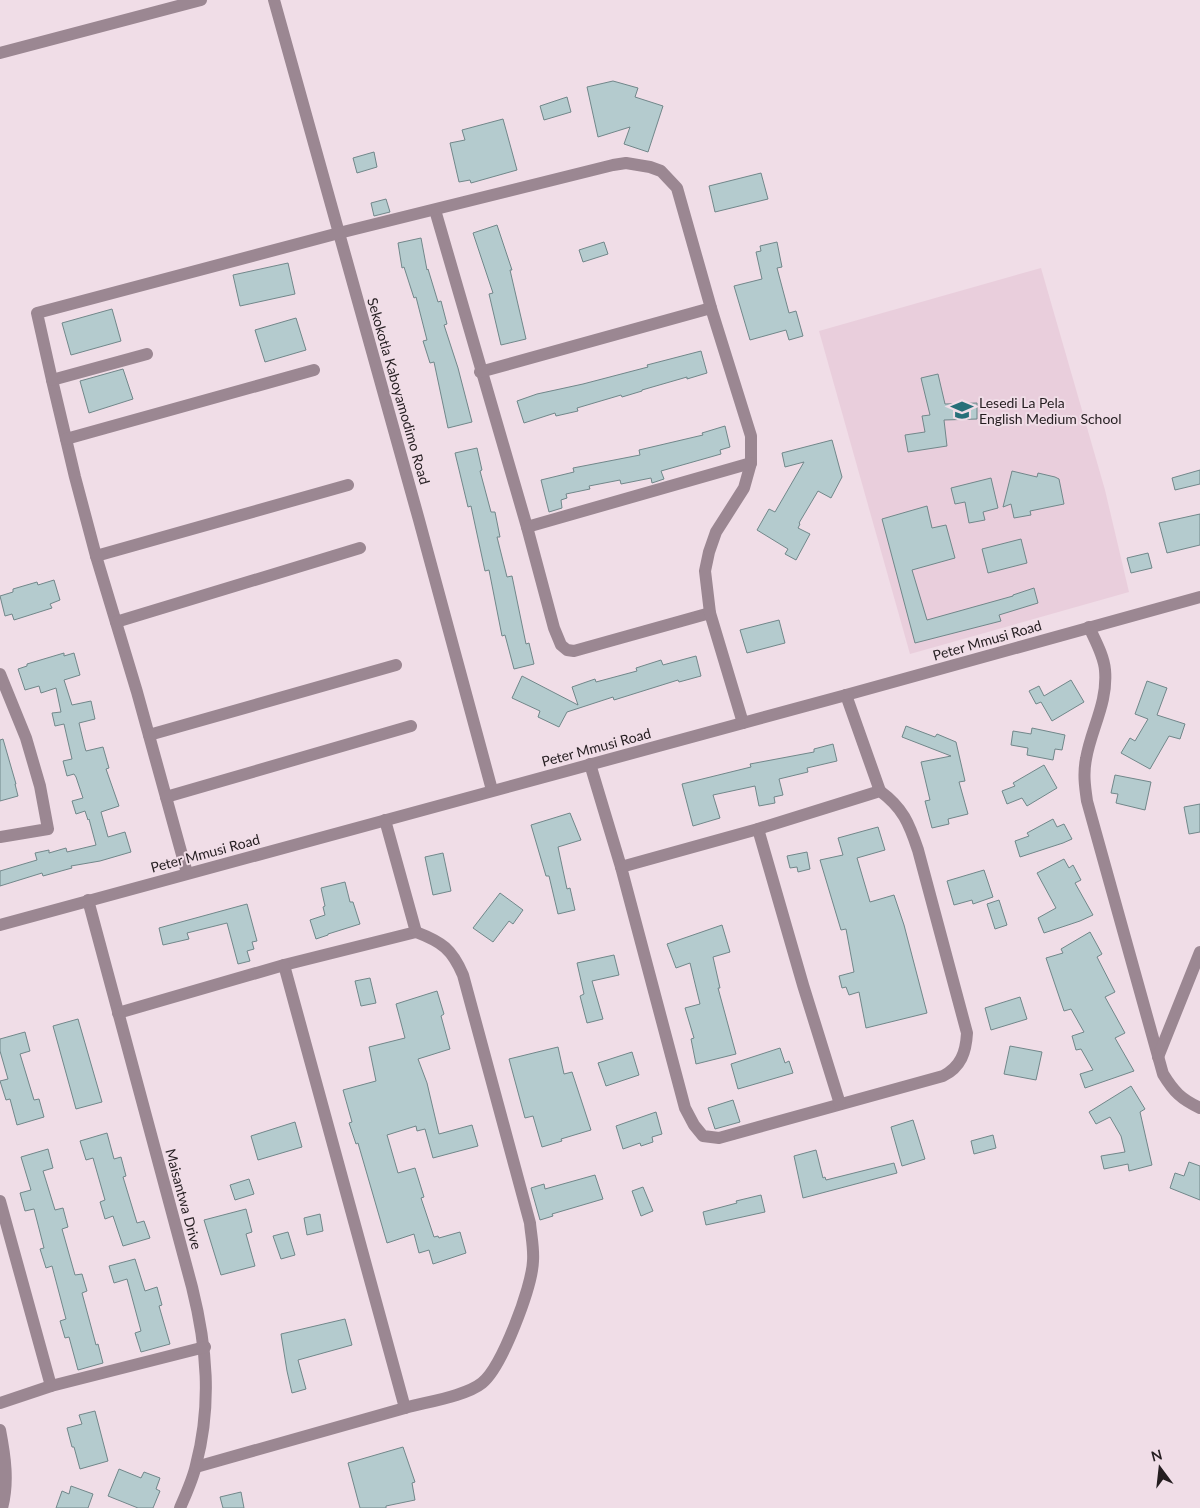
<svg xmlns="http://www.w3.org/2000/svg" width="1200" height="1508" font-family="Lato,sans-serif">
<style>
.built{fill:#e9cedc}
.building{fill:#b4cbce;stroke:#71878a}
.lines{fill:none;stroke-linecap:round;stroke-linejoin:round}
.minor{stroke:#9b8792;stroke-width:12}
.labels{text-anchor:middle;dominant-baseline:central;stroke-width:4;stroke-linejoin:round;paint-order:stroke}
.street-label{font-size:14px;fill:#241d20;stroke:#f0dde7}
.poi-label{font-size:14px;fill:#241d20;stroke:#f0dde7;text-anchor:start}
</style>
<rect width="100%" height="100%" fill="#f0dde7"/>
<!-- built -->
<polygon class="built" points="1041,268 1105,490 1129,592 910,654 819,331"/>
<!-- building -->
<g class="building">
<polygon points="613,81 638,88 635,97 663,106 648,152 624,144 630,127 598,137 587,87"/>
<polygon points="567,97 571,112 544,120 540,106"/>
<polygon points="503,119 517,170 478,181 471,183 470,180 459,182 450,143 465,140 462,130"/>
<polygon points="374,152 377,167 357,173 353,158"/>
<polygon points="761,173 768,199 715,212 709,186"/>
<polygon points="386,199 390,212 374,216 371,203"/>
<polygon points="497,225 512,270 510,270 526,339 501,345 489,294 493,293 473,233"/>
<polygon points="421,238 427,270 428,269 438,302 441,301 447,324 444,325 458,368 472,422 448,428 434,362 430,363 423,341 427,340 416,297 414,298 404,267 402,268 398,243"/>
<polygon points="604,242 608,254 583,262 579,250"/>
<polygon points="777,242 782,267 777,268 789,313 796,311 803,336 789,340 786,330 750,340 734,286 762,279 756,252 761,251 760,246"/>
<polygon points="288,263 295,294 240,306 233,275"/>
<polygon points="112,309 121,341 71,355 62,323"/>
<polygon points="296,318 306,350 265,362 255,330"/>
<polygon points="701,351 707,373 687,379 687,377 642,390 642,391 622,397 621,395 577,408 578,411 556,416 555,413 524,423 517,401 537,394 583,384 648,367 647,365"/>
<polygon points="123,369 133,399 89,413 80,381"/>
<polygon points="938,374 945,404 977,403 977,419 944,420 947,446 908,452 905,435 925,432 922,416 930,415 921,378"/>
<polygon points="725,426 730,447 720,450 721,454 661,471 664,479 652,483 651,478 621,484 620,480 589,486 590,489 566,494 567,498 561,500 562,508 549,512 541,480 574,472 573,468 640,455 639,450 703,435 702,433"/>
<polygon points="832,440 842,477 831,498 818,491 799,523 800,524 798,528 810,534 796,560 785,554 788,549 757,530 769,509 775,512 804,462 785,467 782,453"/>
<polygon points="477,448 482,470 480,471 491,512 495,512 500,537 497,537 507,577 512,576 526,644 529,643 534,664 514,669 505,635 502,636 489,570 485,571 471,506 468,507 455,453"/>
<polygon points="1200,470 1200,484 1175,490 1172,478"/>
<polygon points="1012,471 1037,477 1038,473 1055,477 1059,479 1064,504 1030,511 1031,515 1014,518 1011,504 1003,507"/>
<polygon points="991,478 998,508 983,512 985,520 969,523 965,502 955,504 951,488"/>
<polygon points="927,506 932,528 946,525 955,558 912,570 927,620 1013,596 1013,595 1034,588 1038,603 999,615 1001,621 915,643 882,519"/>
<polygon points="1200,514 1200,545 1167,553 1159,523"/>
<polygon points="1021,539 1027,563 988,573 982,549"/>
<polygon points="1148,553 1152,568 1131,573 1127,558"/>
<polygon points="54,580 60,600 50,604 52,608 14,620 12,614 5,616 0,596 13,592 13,589 37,582 38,585"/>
<polygon points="779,620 785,643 747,653 740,630"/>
<polygon points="64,653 64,656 74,653 80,675 64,680 72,705 91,701 95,719 79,723 85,748 86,751 103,747 109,768 106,769 119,806 101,812 108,837 125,832 131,852 100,861 71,866 72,868 43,876 42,873 0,886 0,871 37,860 35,853 49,850 49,853 66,848 67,852 96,845 89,819 88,820 85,811 76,814 72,801 83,798 76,777 74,774 67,776 63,761 72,759 64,724 55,726 52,713 61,712 56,688 41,693 39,686 25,690 18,669 27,666 27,664"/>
<polygon points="696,656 701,676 679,682 678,680 614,700 613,697 567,712 559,727 538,717 540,711 512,698 522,676 578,705 572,687 595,679 596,682 637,671 636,668 661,660 663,665"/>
<polygon points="1071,680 1084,702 1052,721 1041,702 1036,704 1029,691 1039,686 1044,696"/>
<polygon points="1147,681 1167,688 1157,715 1185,724 1180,739 1169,736 1150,769 1121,753 1130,738 1135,741 1148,719 1135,714"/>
<polygon points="906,726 935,737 937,734 956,742 965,781 959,782 968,814 948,819 949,824 932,828 925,801 930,800 921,762 951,756 902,737"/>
<polygon points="1032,728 1065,735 1062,750 1055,749 1053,760 1027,755 1028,748 1011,745 1013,731 1031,734"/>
<polygon points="3,739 16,784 15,784 18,796 0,801 0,740"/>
<polygon points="833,744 837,761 807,768 808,772 779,779 783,795 774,797 775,803 759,806 755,786 713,795 720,818 693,826 682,784 751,767 750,764 814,752 814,749"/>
<polygon points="1044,765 1057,788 1027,806 1022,798 1007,804 1002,791 1015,786 1013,783"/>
<polygon points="1115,775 1151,782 1145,810 1116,803 1118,794 1111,793"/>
<polygon points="1200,804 1200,832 1189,834 1184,807"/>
<polygon points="570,813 581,840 558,847 567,889 570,888 575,910 558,914 549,876 546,876 531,825"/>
<polygon points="1053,819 1057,827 1064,824 1072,839 1063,843 1020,857 1015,841 1029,836 1027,833"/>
<polygon points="878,827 885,850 857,858 870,902 894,895 904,925 927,1013 866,1028 859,992 849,995 846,987 842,988 839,976 854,972 846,929 841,930 820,860 843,855 838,838"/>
<polygon points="807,852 810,869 798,872 797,867 790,868 787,856"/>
<polygon points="443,853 451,891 433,895 425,857"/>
<polygon points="1064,859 1069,868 1073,865 1081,880 1075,883 1093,915 1080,921 1044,933 1038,918 1056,908 1037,873"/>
<polygon points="984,870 993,897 973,904 972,900 954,905 947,881"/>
<polygon points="345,882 350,902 353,902 360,924 328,934 328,935 316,939 310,920 325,915 323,907 325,906 321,888"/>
<polygon points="500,893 523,910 513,924 509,921 493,942 473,928"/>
<polygon points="999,900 1007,925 995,929 987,904"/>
<polygon points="247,904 257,941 252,942 254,949 247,951 250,961 238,964 227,923 187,933 189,939 163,945 159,928"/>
<polygon points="722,925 730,952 713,957 720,988 718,988 736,1054 696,1064 691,1039 694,1038 685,1008 700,1004 690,963 676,968 667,944"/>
<polygon points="1090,932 1102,954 1097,957 1115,992 1105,997 1125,1033 1115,1038 1134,1071 1085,1088 1080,1074 1093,1070 1081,1049 1076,1050 1072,1036 1084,1032 1071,1009 1064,1011 1046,958 1063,953 1061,949"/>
<polygon points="614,955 619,975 592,981 603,1019 587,1023 580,996 584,994 577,963"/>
<polygon points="370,978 376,1003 361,1006 355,981"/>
<polygon points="437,991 444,1014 441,1016 450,1049 418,1059 427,1083 439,1134 472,1125 478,1146 433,1158 425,1129 417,1131 416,1126 387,1135 398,1173 415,1168 424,1197 421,1198 434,1237 438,1236 439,1238 460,1232 466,1253 433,1264 429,1250 419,1253 414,1234 387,1243 358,1143 356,1144 349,1123 352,1122 343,1090 376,1081 369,1047 405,1038 396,1004"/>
<polygon points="1020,997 1027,1019 991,1030 985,1008"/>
<polygon points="78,1019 102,1102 76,1109 53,1026"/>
<polygon points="25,1032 30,1051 20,1054 34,1100 39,1099 44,1117 17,1125 10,1099 6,1100 0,1081 8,1079 0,1051 0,1039"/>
<polygon points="1010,1046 1042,1052 1036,1080 1004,1074"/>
<polygon points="558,1047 564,1074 572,1072 591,1130 561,1139 562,1141 542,1147 533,1116 525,1118 509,1059"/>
<polygon points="780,1048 785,1063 789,1061 793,1073 738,1089 731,1064"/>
<polygon points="632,1052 639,1075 606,1086 598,1063"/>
<polygon points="1131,1086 1145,1109 1140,1112 1152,1165 1129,1171 1128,1164 1104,1169 1101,1156 1125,1152 1121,1136 1110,1117 1096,1124 1089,1112"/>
<polygon points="733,1100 740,1122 715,1129 708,1108"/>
<polygon points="656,1112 662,1134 652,1137 653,1142 641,1146 640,1143 623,1149 616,1126"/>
<polygon points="913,1120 925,1159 902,1166 891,1127"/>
<polygon points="295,1122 302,1147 258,1160 251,1136"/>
<polygon points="107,1133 114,1159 121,1157 126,1176 123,1177 137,1223 144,1221 150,1238 123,1246 113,1216 105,1219 100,1202 105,1200 93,1158 86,1160 80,1141"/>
<polygon points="993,1135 996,1148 974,1154 971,1141"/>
<polygon points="48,1149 53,1168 43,1171 55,1210 63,1208 68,1227 62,1229 75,1275 82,1274 87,1291 82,1293 96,1345 98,1344 103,1363 78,1370 69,1337 65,1338 60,1321 66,1319 52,1266 46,1268 40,1249 44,1248 34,1209 25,1211 20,1193 31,1190 21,1157"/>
<polygon points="816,1150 823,1178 825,1177 826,1180 894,1163 897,1173 803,1198 794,1156"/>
<polygon points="1189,1162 1200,1166 1200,1200 1170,1188 1175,1173 1184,1176"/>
<polygon points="595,1175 603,1199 552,1214 553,1216 540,1220 531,1188 544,1184 545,1189"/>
<polygon points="249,1179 254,1194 235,1200 230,1185"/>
<polygon points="643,1187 653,1211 641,1216 632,1191"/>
<polygon points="761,1195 765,1212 706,1225 703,1212 737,1203 736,1201"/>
<polygon points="246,1209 252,1232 246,1234 255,1266 221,1275 204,1220"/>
<polygon points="320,1214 323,1231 307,1235 304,1218"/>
<polygon points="288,1232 295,1255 281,1259 273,1236"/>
<polygon points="135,1259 145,1291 157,1287 162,1305 159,1306 170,1344 141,1352 135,1333 141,1331 127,1279 114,1283 109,1266"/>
<polygon points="345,1319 352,1345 298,1360 306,1389 292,1393 287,1371 281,1334"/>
<polygon points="95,1411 108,1461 80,1469 74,1447 72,1447 67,1428 82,1424 79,1415"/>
<polygon points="403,1447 415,1482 412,1483 415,1500 386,1506 386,1508 360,1508 348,1463"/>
<polygon points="119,1469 141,1478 144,1472 160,1478 156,1489 160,1491 153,1508 138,1508 108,1496"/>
<polygon points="71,1486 93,1494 88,1508 56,1508 62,1491 69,1494"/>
<polygon points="241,1492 244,1508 223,1508 220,1497"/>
</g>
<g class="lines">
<!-- minor -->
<g class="minor">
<polyline points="274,0 419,520 492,790"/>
<polyline points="0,53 201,0"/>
<polyline points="435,210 527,527 554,628 561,645 567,650 574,651 710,613"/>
<polyline points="147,354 52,380 75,477 96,556 137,692 187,873"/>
<polyline points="480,372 711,308"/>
<polyline points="52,380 37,313 339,233 613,165 626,163 650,167 661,171 677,188 711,308 751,436 751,463 744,488 716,532 709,552 705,571 710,613 743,723"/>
<polyline points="66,439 314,370"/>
<polyline points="527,527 751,463"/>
<polyline points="96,556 348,485"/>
<polyline points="116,622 360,548"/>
<path d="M1089 627C1095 640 1104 656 1105 670 1108 703 1091 729 1086 759 1083 774 1085 787 1087 801L1163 1074C1174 1092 1181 1099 1200 1108"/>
<polyline points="0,674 26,738 40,786 48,829 0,837"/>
<polyline points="846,695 880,791"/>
<polyline points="149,735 396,665"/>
<polyline points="590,764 621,867"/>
<path d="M880 791C903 808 909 823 918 850L967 1033C966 1052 961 1067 943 1076L719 1138 703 1136 694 1125 685 1108 621 867 758 829Z"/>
<polyline points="166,797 411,726"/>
<polyline points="758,829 803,985 840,1104"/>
<path d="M88 900 192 1287C207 1347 212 1404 196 1465 193 1479 186 1494 180 1508"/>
<polyline points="0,925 846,695 1200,597"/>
<polyline points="118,1013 284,965 416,932 385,820"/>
<polyline points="1158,1057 1200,952"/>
<polyline points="0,1201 51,1386"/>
<polyline points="0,1403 51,1386 205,1347"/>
<path d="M405 1408C426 1402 466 1396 482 1383 502 1367 532 1287 533 1261 534 1248 531 1235 530 1223L463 975C452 949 442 942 416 932"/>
<path d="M0 1430C5 1456 9 1482 2 1508"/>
<polyline points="196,1467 405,1408 284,965"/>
</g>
</g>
<!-- icons -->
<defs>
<g id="school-bare" transform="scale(1.725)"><path d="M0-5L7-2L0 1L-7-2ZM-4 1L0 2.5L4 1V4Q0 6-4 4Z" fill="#277079" stroke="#f0dde7" stroke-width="2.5" paint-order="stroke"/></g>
</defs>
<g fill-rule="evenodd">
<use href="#school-bare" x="962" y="410"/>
</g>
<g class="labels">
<!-- street labels -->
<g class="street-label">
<text transform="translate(399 391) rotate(74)">Sekokotla Kaboyamodimo Road</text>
<text transform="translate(987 640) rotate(-16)">Peter Mmusi Road</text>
<text transform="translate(596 747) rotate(-15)">Peter Mmusi Road</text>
<text transform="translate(205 853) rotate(-15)">Peter Mmusi Road</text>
<text transform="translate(184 1199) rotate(75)">Maisantwa Drive</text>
</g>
<!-- poi labels -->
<g class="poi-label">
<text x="979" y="402">Lesedi La Pela<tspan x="979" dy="16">English Medium School</tspan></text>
</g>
</g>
<!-- north arrow -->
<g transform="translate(1160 1468) rotate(345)" stroke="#f0dde7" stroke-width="4" paint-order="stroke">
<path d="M0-4L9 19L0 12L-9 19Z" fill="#241d20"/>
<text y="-8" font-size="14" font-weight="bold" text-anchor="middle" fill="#241d20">N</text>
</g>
</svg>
